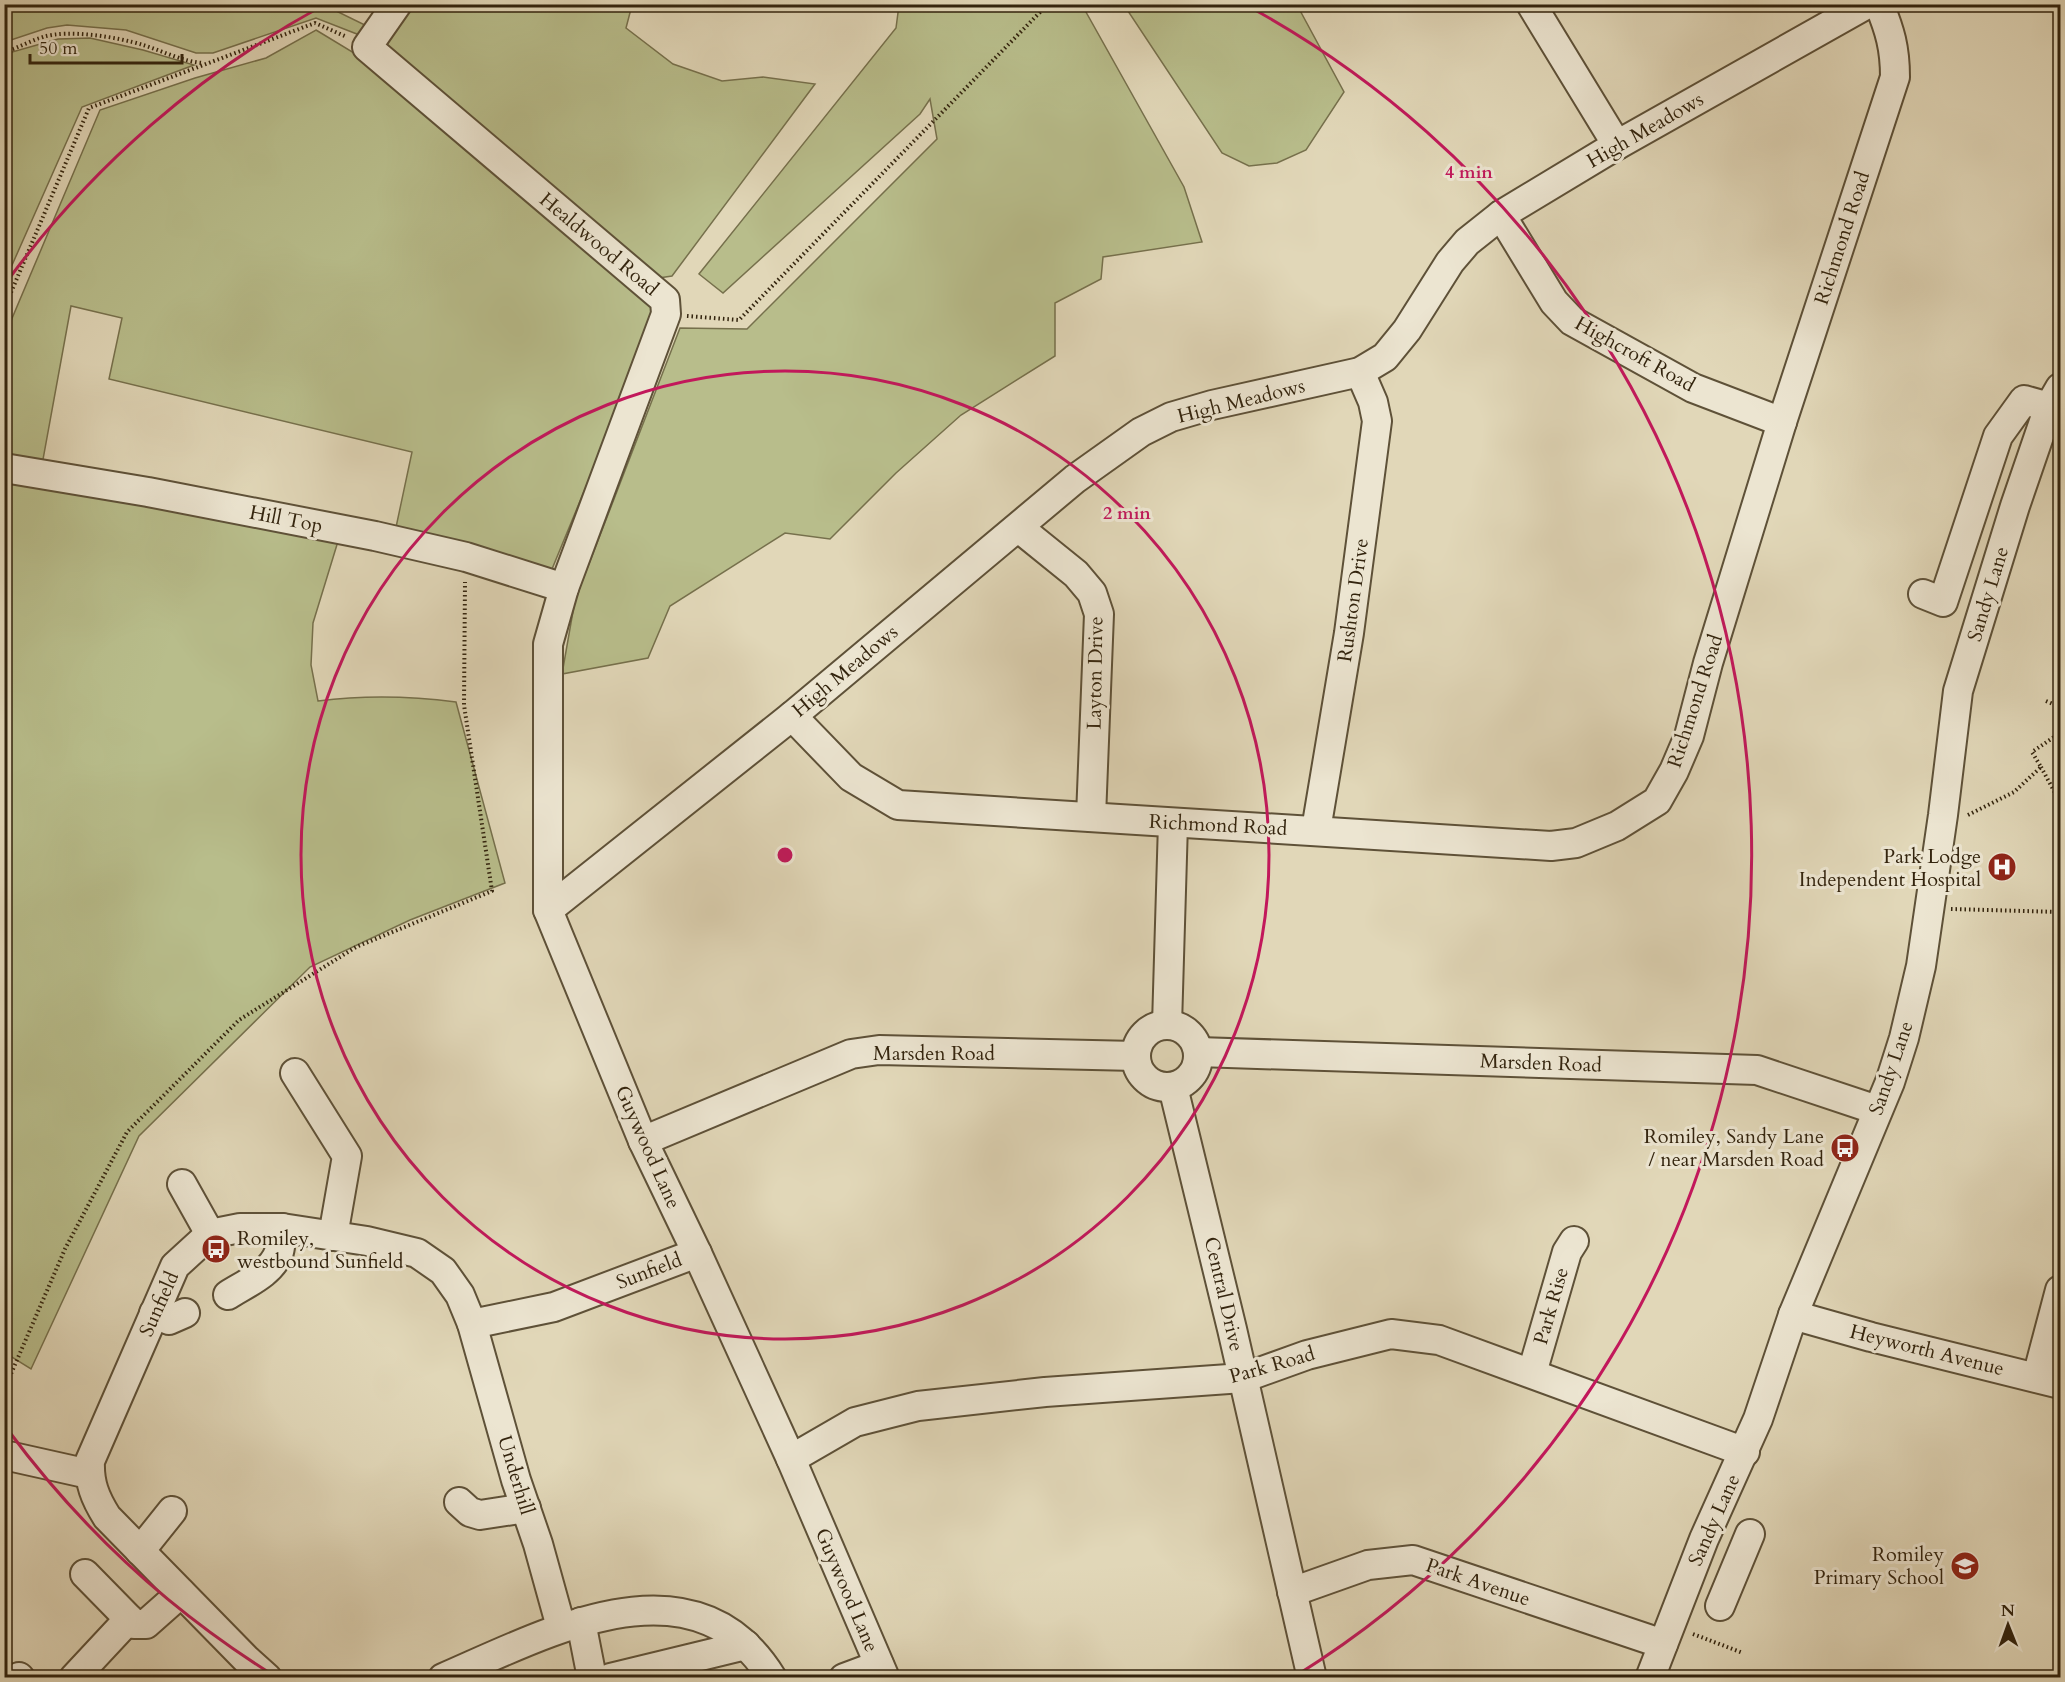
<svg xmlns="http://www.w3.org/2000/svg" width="2065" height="1682" font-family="Cardo,serif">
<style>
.green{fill:#b8bd8b;stroke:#76704c;stroke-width:1.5}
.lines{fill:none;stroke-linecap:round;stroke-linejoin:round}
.minor-casing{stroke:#5e5138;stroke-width:32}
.path{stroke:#33240e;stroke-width:4;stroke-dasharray:1.5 3;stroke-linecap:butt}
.minor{stroke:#ece5d1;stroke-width:28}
.ring{fill:none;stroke:#c2185b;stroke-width:3}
.labels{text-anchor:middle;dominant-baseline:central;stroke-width:6;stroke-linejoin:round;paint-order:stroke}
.street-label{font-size:20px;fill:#33240e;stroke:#ece5d1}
.poi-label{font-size:20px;fill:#33240e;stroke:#ece5d1;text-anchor:end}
.centre{fill:#c2185b;stroke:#ece5d1;stroke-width:3}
.ring-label{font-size:18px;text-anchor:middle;font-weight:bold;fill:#c2185b;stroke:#ece5d1;stroke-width:6;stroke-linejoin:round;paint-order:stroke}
</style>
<rect width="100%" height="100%" fill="#e1d7b8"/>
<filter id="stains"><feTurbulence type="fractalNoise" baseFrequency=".00333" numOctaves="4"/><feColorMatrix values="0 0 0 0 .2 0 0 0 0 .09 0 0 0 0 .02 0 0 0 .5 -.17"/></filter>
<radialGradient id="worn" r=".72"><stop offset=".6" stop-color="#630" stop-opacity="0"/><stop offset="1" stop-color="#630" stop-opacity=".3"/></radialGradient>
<!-- green -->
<g class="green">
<polygon points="4,5 324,5 369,27 362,36 316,18 213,53 196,53 126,30 67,25 47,28 5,42"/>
<polygon points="404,5 632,5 626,28 673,64 722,81 763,77 815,84 672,276 652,279 379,45"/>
<polygon points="899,5 1082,5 1184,187 1202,242 1103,257 1101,279 1055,303 1055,356 961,415 896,473 830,539 785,533 670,606 648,658 562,674 575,600 680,328 747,329 937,139 930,99 920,114 723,293 699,274 896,28"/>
<polygon points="1124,5 1297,5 1344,92 1306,150 1277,163 1249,166 1222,153"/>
<polygon points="316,30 369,62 654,302 654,322 552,569 464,545 395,532 412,452 109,379 122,318 71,306 42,465 5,459 5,335 100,110 195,78 266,58"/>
<polygon points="90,38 143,50 194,65 82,107 5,281 5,54 58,39"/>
<path d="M5 477 339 538 313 623 311 665 318 701C365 695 410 696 456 702L505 883 410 920 310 967 139 1136 31 1369 12 1357 5 1372Z"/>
</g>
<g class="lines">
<!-- minor casing -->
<g class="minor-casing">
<g id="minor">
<polyline points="397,4 367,47 665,300 666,314 564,588 548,644 548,910 643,1141 697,1253 791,1459 885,1678"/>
<polyline points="1531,4 1617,145"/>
<polyline points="1501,215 1554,302 1572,321 1693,388 1782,422"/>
<polyline points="4,468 148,492 375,536 466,557 564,588"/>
<polyline points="1019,528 1076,574 1092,593 1099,614 1091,817"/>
<polyline points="1923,594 1943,602 1998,436 2024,400 2049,407"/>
<path d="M792 716 851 777 898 805 1551 846 1576 843 1617 826 1657 801 1674 771 1689 736 1708 663 1782 422 1895 77C1895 48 1890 31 1879 4"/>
<polyline points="1316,830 1349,633 1377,421 1373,402 1360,372"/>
<polyline points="548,910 792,716 1075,479 1141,432 1171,417 1212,405 1360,372 1385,357 1407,330 1450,262 1467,242 1501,215 1617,145 1867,4"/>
<polyline points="1167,1025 1173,823"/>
<circle cx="1167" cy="1056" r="31"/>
<polyline points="1198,1052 1757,1070 1877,1110"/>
<polyline points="295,1073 347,1156 333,1236"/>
<polyline points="1173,1087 1232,1329 1312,1678"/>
<polyline points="643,1141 851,1054 879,1050 1136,1056"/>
<polyline points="182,1184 210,1234"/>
<path d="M228 1295C245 1284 272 1273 279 1252 281 1245 281 1236 282 1228"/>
<polyline points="154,1313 169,1320 185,1313"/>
<polyline points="1793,1315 1871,1337 2060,1384"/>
<polyline points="472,1324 516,1480 538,1544 561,1627"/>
<polyline points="1532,1373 1567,1252 1574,1241"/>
<polyline points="2037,1377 2060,1290"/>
<polyline points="4,1455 89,1474"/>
<polyline points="791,1459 855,1422 918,1406 1045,1392 1243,1378 1307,1355 1391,1334 1439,1340 1745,1452"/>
<polyline points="459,1502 470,1512 480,1515 526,1508"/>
<polyline points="140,1551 172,1511"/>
<polyline points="85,1574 134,1624 146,1624 181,1593"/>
<polyline points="1292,1592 1368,1565 1413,1560 1663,1644"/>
<polyline points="1720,1606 1750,1534"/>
<polyline points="581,1622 592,1678"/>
<polyline points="19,1677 20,1678"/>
<polyline points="74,1678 129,1619"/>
<path d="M267 1678 247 1660 107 1517C95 1498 89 1483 90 1461L175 1266 210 1234 240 1228H282L367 1241 417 1253 443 1271 460 1295 472 1324 554 1307 697 1253"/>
<path d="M443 1678C545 1634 694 1551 772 1678"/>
<polyline points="610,1678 746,1645"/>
<polyline points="844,1678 879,1665"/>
<polyline points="1650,1678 1704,1539 1758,1419 1793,1315 1890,1082 1904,1038 1921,966 1943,815 1958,691 2015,506 2049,407 2060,388"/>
</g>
</g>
<!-- path -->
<g class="path">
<path d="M4 52C18 48 30 41 43 37 68 29 118 37 143 45 163 51 183 62 204 63"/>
<polyline points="4,309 89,108 315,23 347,37"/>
<polyline points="687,316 739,320 1048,4"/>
<polyline points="2046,701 2060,707"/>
<polyline points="2041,767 2060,802"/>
<polyline points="1968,815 2014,792 2041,767 2032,752 2060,733"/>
<polyline points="1951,909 2060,912"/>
<polyline points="4,1390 65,1249 127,1132 239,1020 356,947 492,891 464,705 465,582"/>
<polyline points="1693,1634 1743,1653"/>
</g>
<!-- minor -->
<use href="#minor" class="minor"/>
</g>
<!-- distance rings -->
<g class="ring">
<circle cx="785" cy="855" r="484"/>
<path d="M273 1675A967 967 0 0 1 8 1430M8 280A967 967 0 0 1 324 5M1246 5A967 967 0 0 1 1297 1675"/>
</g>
<!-- icons -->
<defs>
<g id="hospital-disc" transform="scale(1.5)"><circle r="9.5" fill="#8f2418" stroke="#ece5d1"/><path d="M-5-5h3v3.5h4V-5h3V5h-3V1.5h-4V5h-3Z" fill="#fff"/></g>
<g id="bus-disc" transform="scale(1.5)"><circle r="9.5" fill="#8f2418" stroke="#ece5d1"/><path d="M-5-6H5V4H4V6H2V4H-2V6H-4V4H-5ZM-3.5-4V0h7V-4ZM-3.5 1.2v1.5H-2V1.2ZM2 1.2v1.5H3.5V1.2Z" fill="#fff"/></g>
<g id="school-disc" transform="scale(1.5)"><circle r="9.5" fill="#8f2418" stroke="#ece5d1"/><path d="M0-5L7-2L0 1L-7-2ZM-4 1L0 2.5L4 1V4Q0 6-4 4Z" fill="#fff"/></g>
</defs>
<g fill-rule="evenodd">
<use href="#hospital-disc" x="2002" y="867"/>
<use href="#bus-disc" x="1845" y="1148"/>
<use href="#bus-disc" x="216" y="1249"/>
<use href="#school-disc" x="1965" y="1566"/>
</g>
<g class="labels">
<!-- street labels -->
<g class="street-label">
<text transform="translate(1645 130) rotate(-30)">High Meadows</text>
<text transform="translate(1842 238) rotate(-72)">Richmond Road</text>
<text transform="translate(599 244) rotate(40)">Healdwood Road</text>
<text transform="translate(1635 354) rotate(29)">Highcroft Road</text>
<text transform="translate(1241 401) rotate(-14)">High Meadows</text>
<text transform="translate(286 519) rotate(11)">Hill Top</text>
<text transform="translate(1988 594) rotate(-73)">Sandy Lane</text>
<text transform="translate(1353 600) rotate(-82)">Rushton Drive</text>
<text transform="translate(845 671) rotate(-40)">High Meadows</text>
<text transform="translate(1095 673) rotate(-89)">Layton Drive</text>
<text transform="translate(1695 701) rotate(-72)">Richmond Road</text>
<text transform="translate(1218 825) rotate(3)">Richmond Road</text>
<text x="934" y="1053">Marsden Road</text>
<text transform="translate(1541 1063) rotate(2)">Marsden Road</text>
<text transform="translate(1891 1068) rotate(-71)">Sandy Lane</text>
<text transform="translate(648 1147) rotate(66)">Guywood Lane</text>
<text transform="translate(649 1271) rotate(-21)">Sunfield</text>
<text transform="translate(1224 1294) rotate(77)">Central Drive</text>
<text transform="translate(159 1304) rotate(-66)">Sunfield</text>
<text transform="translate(1551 1306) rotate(-74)">Park Rise</text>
<text transform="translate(1927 1350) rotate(14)">Heyworth Avenue</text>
<text transform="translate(1272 1365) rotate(-16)">Park Road</text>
<text transform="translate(516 1475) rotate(73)">Underhill</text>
<text transform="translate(1714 1520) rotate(-66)">Sandy Lane</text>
<text transform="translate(1478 1582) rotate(19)">Park Avenue</text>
<text transform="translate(847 1590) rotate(67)">Guywood Lane</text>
</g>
<!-- poi labels -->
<g class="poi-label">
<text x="1981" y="856">Park Lodge<tspan x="1981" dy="23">Independent Hospital</tspan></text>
<text x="1824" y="1136">Romiley, Sandy Lane<tspan x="1824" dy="23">/ near Marsden Road</tspan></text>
<text x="237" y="1238" text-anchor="start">Romiley,<tspan x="237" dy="23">westbound Sunfield</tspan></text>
<text x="1944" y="1554">Romiley<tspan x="1944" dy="23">Primary School</tspan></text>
</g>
</g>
<circle cx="785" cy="855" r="9" class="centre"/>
<g class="ring-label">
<text x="1469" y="178">4 min</text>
<text x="1127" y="519">2 min</text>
</g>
<!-- margin -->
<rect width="2065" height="1682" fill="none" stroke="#e1d7b8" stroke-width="24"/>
<rect x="6" y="6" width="2053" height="1670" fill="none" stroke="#33240e" stroke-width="3"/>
<rect x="12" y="12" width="2041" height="1658" fill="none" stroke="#33240e" stroke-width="1.5"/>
<!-- north arrow -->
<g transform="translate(2008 1625) rotate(359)" stroke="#ece5d1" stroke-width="4.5" paint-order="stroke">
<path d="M0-4.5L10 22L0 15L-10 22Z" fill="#33240e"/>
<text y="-9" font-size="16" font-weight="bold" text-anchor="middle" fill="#33240e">N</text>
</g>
<!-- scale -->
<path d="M30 54v9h152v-9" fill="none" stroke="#33240e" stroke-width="3"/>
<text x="39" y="54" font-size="18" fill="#33240e" stroke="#ece5d1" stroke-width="4.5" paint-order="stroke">50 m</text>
<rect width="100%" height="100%" filter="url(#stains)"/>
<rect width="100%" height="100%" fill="url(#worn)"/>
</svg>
